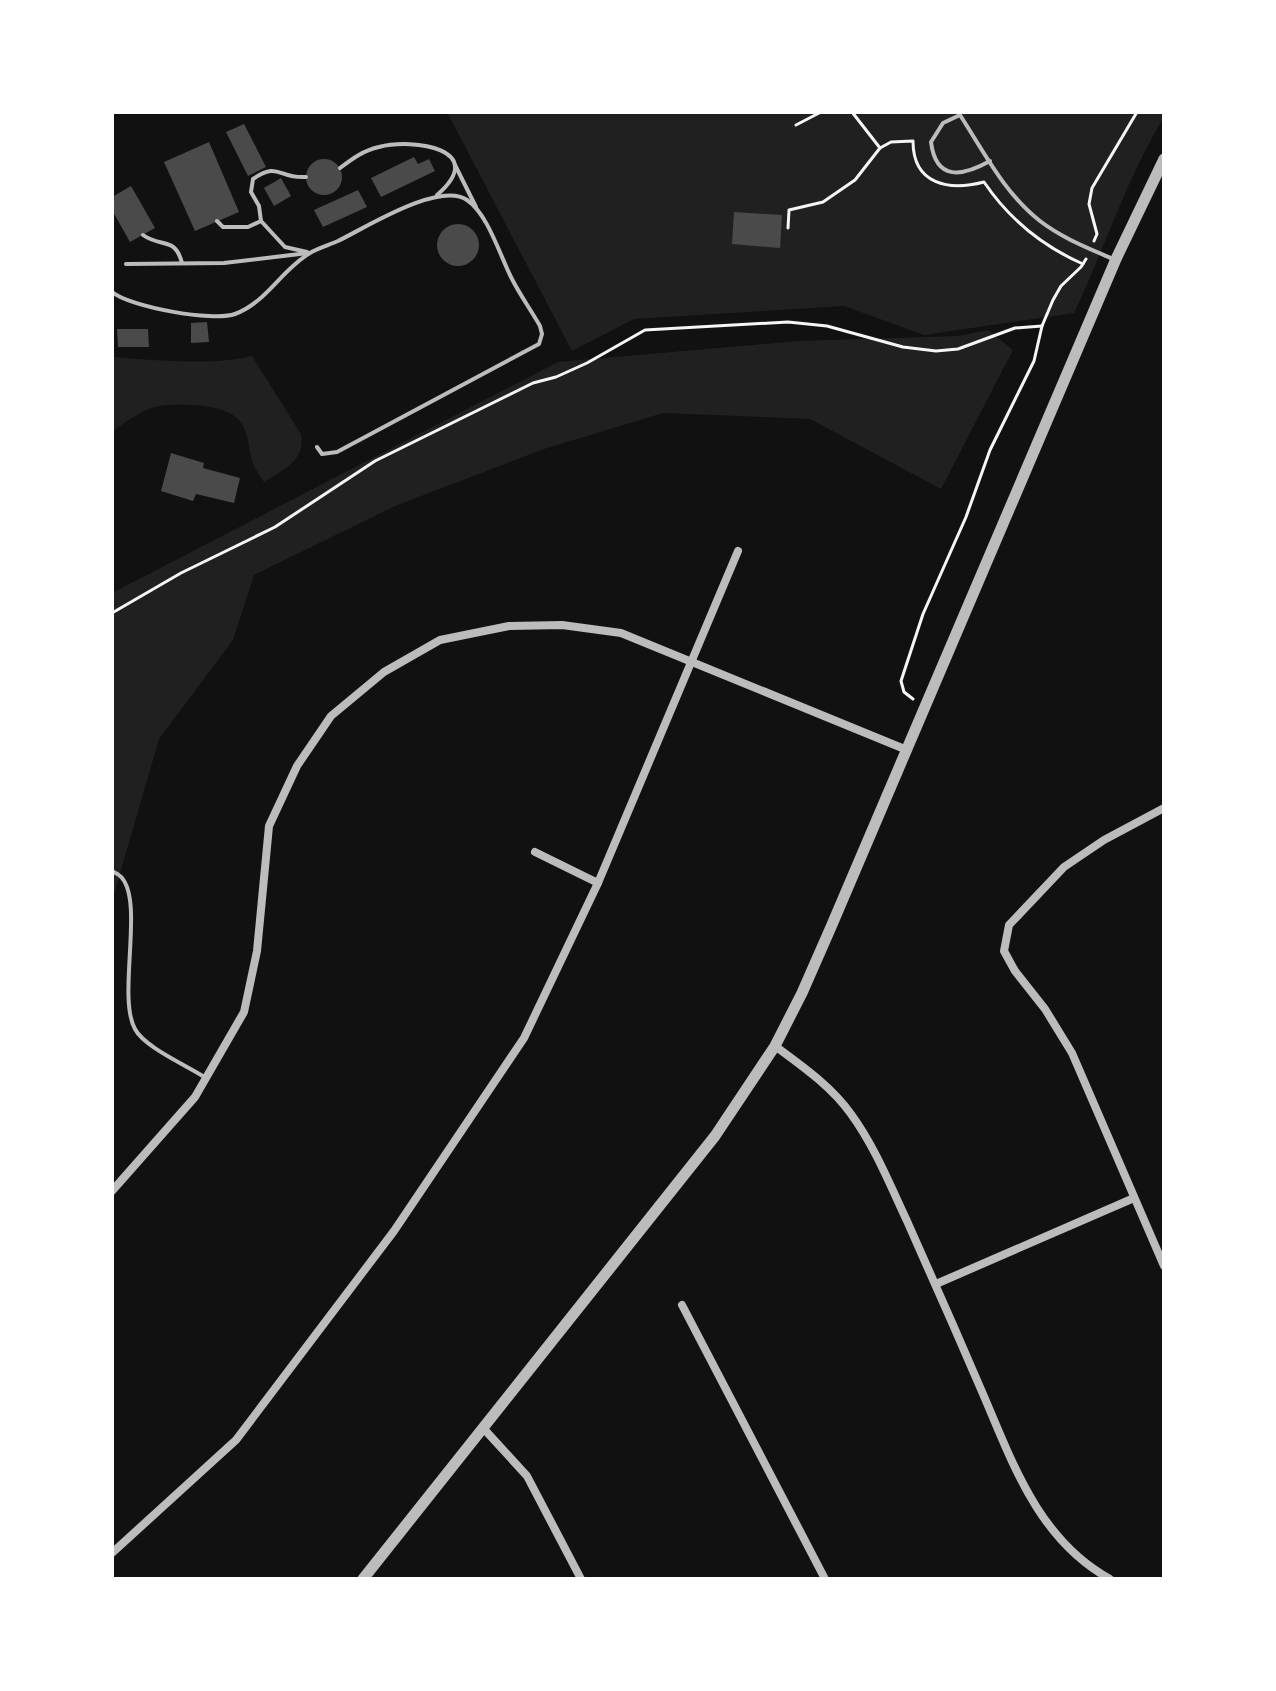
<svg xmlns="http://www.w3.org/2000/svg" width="1276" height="1691" font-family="Figtree,sans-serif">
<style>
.green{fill:#202020}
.building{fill:#4a4a4a}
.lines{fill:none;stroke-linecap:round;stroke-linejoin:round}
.path{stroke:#f5f5f5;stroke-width:3}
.service{stroke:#bcbcbc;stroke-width:4}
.minor{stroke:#bcbcbc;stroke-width:8}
.tertiary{stroke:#bcbcbc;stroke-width:11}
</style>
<rect width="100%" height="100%" fill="#111"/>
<!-- green -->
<g class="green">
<path d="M447 112H1164V117C1126 179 1105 248 1074 313L924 335 844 306 634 319 572 351Z"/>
<polygon points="988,330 1013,350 941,489 810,419 663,413 544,449 395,506 254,575 233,640 159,739 112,901 112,593 558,362 798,341 958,336"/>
<path d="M252 356 301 434C306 461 283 469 264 482 260 477 257 471 254 466 248 450 250 432 238 419 224 404 174 402 155 407 139 412 125 422 112 432V357C153 360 213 366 252 356Z"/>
</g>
<!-- building -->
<g class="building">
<polygon points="244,124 266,167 248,176 226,132"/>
<polygon points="209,142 239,212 195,231 164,162"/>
<polygon points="414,157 418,164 429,159 435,171 381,197 371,178"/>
<circle cx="324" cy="177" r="18"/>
<polygon points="281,178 291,196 274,206 264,188"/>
<polygon points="131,186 155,228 130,242 112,210 112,197"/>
<polygon points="358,190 367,207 323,227 314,210"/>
<polygon points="734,212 782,215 780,248 732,244"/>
<circle cx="458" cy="245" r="21"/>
<polygon points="207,322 209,342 191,343 191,323"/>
<polygon points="117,329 148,329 149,347 118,347"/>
<polygon points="171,453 204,463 203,468 240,478 234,503 196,494 193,501 161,491"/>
</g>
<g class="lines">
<!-- path -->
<g class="path">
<polyline points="852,112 880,148"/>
<polyline points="796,125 821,112"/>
<path d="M788 228 789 210 823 202 855 180 880 148 891 142 913 141C913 185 949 191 984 182 1009 219 1042 246 1083 264"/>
<polyline points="1094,241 1097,234 1089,204 1092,188 1137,112"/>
<polyline points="112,613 181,573 275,527 375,461 533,383 556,377 587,363 645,330 788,322 827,326 903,347 936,351 958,349 1015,328 1042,326"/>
<polyline points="913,699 904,692 901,681 923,614 966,517 990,450 1034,361 1042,326 1053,300 1061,286 1081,267 1086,259"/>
</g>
<!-- service -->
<g class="service">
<path d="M990 161C963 176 936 182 931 142L943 123 960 115C984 152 1005 194 1040 221 1062 238 1088 248 1113 259"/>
<polyline points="455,165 476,207"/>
<path d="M340 168C352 159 364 150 379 147 413 138 490 149 437 195"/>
<path d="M217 221 223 227H248L261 221 259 206 251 192 253 179C279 161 278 179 306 177"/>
<polyline points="261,221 285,247 307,252"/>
<path d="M143 235C161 248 175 236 182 263"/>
<polyline points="126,264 224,263 308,253"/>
<path d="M112 292C130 307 213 322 235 314 267 302 281 270 310 253 318 248 329 245 338 241 365 228 439 181 467 200 488 214 500 256 512 279 520 295 531 310 540 326L542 334 539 344 337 452 322 454 317 447"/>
<path d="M112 871C115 873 120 875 122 878 144 904 117 997 135 1029 144 1047 188 1066 206 1078"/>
</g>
<!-- minor -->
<g class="minor">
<polyline points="1164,808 1104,840 1064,867 1009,925 1004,951 1015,971 1045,1009 1072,1053 1164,1266"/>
<polyline points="535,852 598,883"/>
<path d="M775 1046C802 1066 831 1086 851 1114 875 1147 890 1185 907 1221 933 1279 958 1336 983 1394 1013 1464 1039 1540 1110 1579"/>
<polyline points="112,1191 195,1097 244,1012 257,951 269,826 297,766 331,716 384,672 440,640 509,626 562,625 621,633 907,750"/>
<polyline points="936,1284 1134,1198"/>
<polyline points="682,1305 825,1579"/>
<polyline points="484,1429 527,1476 581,1579"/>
<polyline points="112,1553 236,1440 394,1231 524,1038 598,883 738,551"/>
</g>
<!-- tertiary -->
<polyline class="tertiary" points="363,1579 715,1136 775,1046 802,993 831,927 1116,259 1164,159"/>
</g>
<!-- border -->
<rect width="1276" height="1691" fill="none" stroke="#ffffff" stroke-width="228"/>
</svg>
